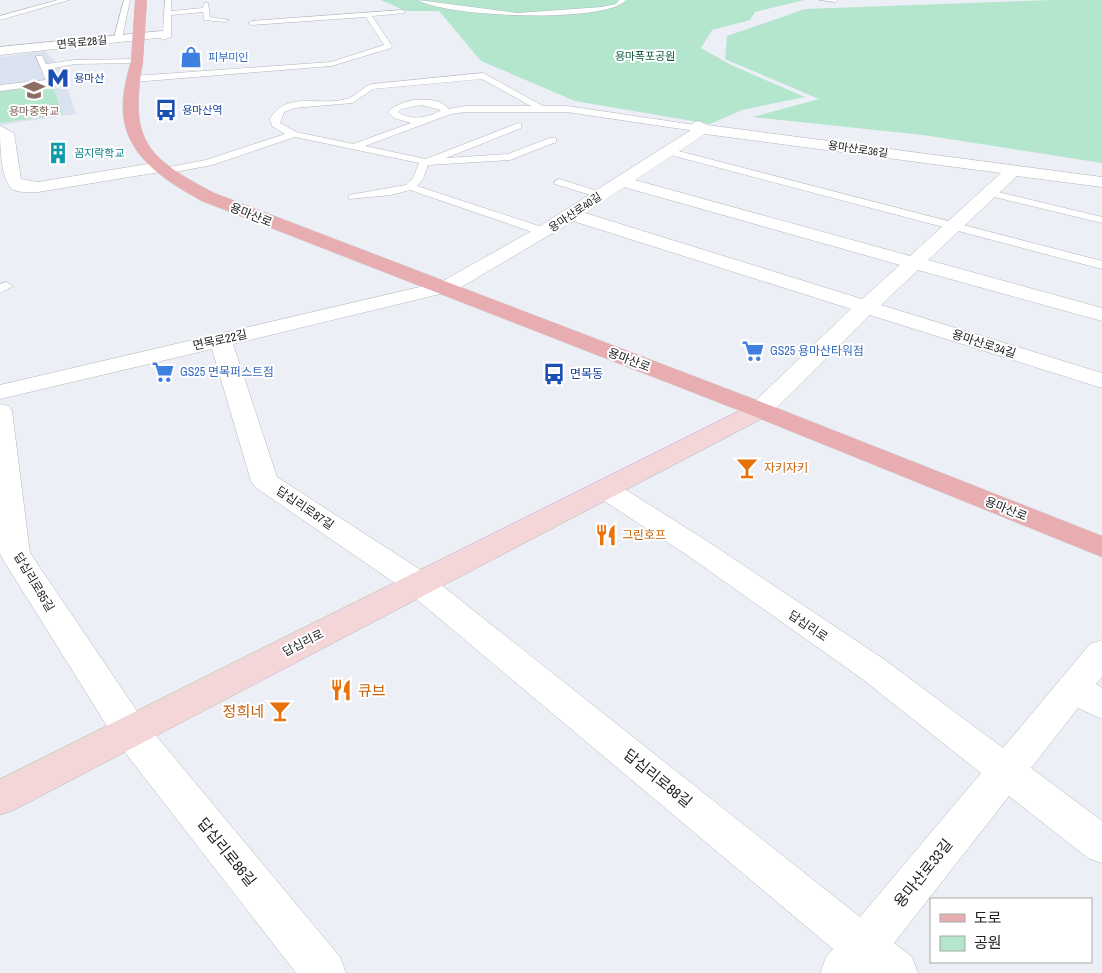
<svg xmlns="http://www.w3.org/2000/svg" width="1102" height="973" font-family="'Archivo Narrow','Noto Sans KR',sans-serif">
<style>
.built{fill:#dbe2ef}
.green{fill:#b3e6cc}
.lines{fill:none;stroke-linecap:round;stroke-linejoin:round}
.lane-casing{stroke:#b4b6bd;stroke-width:1}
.street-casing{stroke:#b4b6bd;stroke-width:1}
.secondary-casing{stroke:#b4b6bd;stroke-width:1}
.primary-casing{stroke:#cececf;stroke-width:1}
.lane{fill:#fff;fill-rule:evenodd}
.street{fill:#fff;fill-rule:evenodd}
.secondary{fill:#f4d6d8;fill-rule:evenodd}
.primary{fill:#e8adb0;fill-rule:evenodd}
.primary-bridge-casing{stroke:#cececf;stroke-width:12;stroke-linecap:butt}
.primary-bridge{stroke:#e8adb0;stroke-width:12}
.labels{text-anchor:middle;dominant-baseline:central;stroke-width:4;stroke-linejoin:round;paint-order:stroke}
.far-street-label{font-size:11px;fill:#212224;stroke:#fff}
.far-park-label{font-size:11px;fill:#11583d;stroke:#fff}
.far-shop-label{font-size:11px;fill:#366cbe;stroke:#fff;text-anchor:start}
.far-transit-label{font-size:11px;fill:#164399;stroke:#fff;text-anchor:start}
.far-education-label{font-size:11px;fill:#785e54;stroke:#fff}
.far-culture-label{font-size:11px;fill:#0d838f;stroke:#fff;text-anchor:start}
.street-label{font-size:12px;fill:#212224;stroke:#fff}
.shop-label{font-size:12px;fill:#366cbe;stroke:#fff;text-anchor:start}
.transit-label{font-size:12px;fill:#164399;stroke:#fff;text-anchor:start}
.food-label{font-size:12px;fill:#c56008;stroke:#fff;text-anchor:start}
.near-food-label{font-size:15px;fill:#c56008;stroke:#fff;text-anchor:start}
.near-street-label{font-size:15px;fill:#212224;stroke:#fff}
</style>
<rect width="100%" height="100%" fill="#eceff6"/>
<!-- built -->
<polygon class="built" points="44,51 60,66 76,114 0,125 0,57"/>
<!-- green -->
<g class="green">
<polygon points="381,0 804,0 755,12 750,20 712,30 701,48 731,65 805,97 742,110 710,124 575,101 481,61 439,11 406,11"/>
<polygon points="1053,0 1102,0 1102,163 923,135 753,117 819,99 725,59 727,36 805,9"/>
<polygon points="52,83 62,114 0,123 0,90"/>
</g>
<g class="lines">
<!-- lane casing -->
<g class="lane-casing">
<g id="lane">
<polygon points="58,0 69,0 0,20 0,16"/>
<polygon points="124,0 130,0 122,38 118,40 114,38"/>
<polygon points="165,0 171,0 171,11 203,8 204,3 208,3 210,17 229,20 225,22 204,20 203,12 171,15 171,37 162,40 158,35 163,33"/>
<path d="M418 0 517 13 602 7 616 4 619 0H626C606 24 445 17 418 0Z"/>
<polygon points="820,0 838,0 835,2"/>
<polygon points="403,10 405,13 372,16 392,46 391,48 331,66 134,82 130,79 134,76 331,62 384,45 366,17 252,25 248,23 252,21"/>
<polygon points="36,56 42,56 46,64 75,60 137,59 141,61 137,63 75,64 49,69 55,82 54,84 0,91 0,85 46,80"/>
<path d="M483 73 543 106H567L702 126 707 129 702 132 567 112H465L451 114 365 146 426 159 518 123 521 124V128L446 158 508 154 550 138H556V142L510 160 428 165 423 179 417 186 548 229 550 232 544 236 410 190 391 195 349 199V195L406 185 413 178 419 163 295 137 212 165 164 174 159 171 164 168 206 160 285 134 272 126 270 119C287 89 322 108 349 98 358 95 362 87 372 84ZM482 79 531 106H465L449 109C437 94 400 98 388 112L394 118 411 123 353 144 296 132 280 123 284 112 294 108 352 103 373 89ZM421 105 441 110C429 118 410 121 398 112L401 109Z"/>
<polygon points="667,148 1102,261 1102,269 663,153 663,149"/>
<polygon points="559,179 604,193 605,195 600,198 555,184 554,182"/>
<polygon points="990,190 1102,217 1102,223 986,195 985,193"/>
<polygon points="6,282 13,286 0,293 0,284"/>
</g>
</g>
<!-- street casing -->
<g class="street-casing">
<g id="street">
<polygon points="162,31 168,35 166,37 0,55 0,47"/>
<path d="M699 121 707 125 1102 177V187L1017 176 928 260 1102 308V321L918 270 881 305 1102 373V388L870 315 769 415 760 417 751 415 748 410 751 405 851 309 573 221 451 293 440 294 233 344 277 477 430 576 860 917 981 773 861 678 687 555 595 495 591 489 595 483 605 480 615 483 707 541 885 660 1003 748 1090 644 1102 640V677L1096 684 1102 688V719L1078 708 1031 768 1102 821V863L1088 858 1009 796 894 943 912 957 918 973H820L826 957 833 949 408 592 255 487 251 481 212 349 0 399V385L441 282 537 228 694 128 692 125 694 122ZM705 134 1001 173 910 256 635 180ZM624 187 900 265 862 299 585 213Z"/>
<path d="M0 126 14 133 21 179 38 182 160 162 168 167 160 172 38 192C31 192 21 193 14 190 0 183 0 141 0 126Z"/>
<polygon points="0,404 9,406 12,411 30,553 143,720 340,957 346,973 296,973 117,742 4,561 0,553"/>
</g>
</g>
<!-- secondary casing -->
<g class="secondary-casing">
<polygon id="secondary" points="760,403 769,405 772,410 769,415 14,810 0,815 0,779 751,405"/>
</g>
<!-- primary casing -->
<g class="primary-casing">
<path id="primary" d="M137 57 143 61C129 140 145 157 214 193L769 405 1102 536V557L751 415 202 201C164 180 122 154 123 106 123 91 127 76 131 61Z"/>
</g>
<!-- lane -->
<use href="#lane" class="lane"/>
<!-- street -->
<use href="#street" class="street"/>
<!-- secondary -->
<use href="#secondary" class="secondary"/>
<!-- primary -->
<use href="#primary" class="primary"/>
<!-- primary-bridge casing -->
<g class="primary-bridge-casing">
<polyline id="primary-bridge" points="137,61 141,0"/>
</g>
<!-- primary-bridge -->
<use href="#primary-bridge" class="primary-bridge"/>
</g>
<!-- icons -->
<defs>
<g id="shop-bare" transform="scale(1.725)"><path d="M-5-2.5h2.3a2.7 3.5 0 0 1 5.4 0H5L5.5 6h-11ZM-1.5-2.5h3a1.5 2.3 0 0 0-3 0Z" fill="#3f7fe0" stroke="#fff" stroke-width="2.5" paint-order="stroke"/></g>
<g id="metro-bare" transform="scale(1.725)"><path d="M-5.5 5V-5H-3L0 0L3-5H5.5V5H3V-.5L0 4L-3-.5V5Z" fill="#1a4fb4" stroke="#fff" stroke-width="2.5" paint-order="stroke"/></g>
<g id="school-bare" transform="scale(1.725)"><path d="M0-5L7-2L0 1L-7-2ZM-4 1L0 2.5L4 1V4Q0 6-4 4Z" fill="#8d6e63" stroke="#fff" stroke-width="2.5" paint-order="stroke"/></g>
<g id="bus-bare" transform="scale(1.725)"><path d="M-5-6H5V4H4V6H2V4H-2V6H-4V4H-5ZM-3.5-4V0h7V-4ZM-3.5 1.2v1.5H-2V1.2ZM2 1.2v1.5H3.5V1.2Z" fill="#1a4fb4" stroke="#fff" stroke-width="2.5" paint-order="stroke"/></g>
<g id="building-bare" transform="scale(1.725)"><path d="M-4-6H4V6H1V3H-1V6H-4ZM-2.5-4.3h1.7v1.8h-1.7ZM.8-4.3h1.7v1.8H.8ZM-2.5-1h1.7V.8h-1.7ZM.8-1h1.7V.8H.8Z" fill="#0f9aa8" stroke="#fff" stroke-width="2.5" paint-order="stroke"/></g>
<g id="supermarket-bare" transform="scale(1.725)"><path d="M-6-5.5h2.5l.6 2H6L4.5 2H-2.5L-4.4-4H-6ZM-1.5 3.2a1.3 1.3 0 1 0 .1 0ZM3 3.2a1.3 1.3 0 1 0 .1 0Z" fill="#3f7fe0" stroke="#fff" stroke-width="2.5" paint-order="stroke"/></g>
<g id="bar-bare" transform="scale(1.725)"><path d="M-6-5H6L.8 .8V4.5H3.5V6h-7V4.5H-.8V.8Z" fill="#e8710a" stroke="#fff" stroke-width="2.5" paint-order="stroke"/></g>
<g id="restaurant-bare" transform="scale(1.725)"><path d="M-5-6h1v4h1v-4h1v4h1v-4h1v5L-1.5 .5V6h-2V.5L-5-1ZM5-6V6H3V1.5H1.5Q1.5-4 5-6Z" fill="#e8710a" stroke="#fff" stroke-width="2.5" paint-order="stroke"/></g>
</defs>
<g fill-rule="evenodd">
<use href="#shop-bare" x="191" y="57"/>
<use href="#metro-bare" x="58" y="78"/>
<use href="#school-bare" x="34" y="90"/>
<use href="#bus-bare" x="166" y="110"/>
<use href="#building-bare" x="58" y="153"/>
<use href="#supermarket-bare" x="753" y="351"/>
<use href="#supermarket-bare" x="163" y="372"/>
<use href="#bus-bare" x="554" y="374"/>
<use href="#bar-bare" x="747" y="468"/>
<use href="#restaurant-bare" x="606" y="535"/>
<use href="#restaurant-bare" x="341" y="690"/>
<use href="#bar-bare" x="280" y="711"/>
</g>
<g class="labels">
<!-- far-street labels -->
<g class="far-street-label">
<text transform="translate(82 42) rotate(-6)">면목로28길</text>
<text transform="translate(858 149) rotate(8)">용마산로36길</text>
<text transform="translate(575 212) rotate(-34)">용마산로40길</text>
</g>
<!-- far-park labels -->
<g class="far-park-label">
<text x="645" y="56">용마폭포공원</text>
</g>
<!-- far-shop labels -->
<g class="far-shop-label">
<text x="208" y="57">피부미인</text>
</g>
<!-- far-transit labels -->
<g class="far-transit-label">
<text x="74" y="78">용마산</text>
<text x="182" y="110">용마산역</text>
</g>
<!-- far-education labels -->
<g class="far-education-label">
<text x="34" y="111">용마중학교</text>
</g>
<!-- far-culture labels -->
<g class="far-culture-label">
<text x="74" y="153">꼼지락학교</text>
</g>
<!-- street labels -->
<g class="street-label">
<text transform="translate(251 215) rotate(22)">용마산로</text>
<text transform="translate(220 340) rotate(-13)">면목로22길</text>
<text transform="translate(984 344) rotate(18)">용마산로34길</text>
<text transform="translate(629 360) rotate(21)">용마산로</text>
<text transform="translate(305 508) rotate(34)">답십리로87길</text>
<text transform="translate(1006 509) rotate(22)">용마산로</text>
<text transform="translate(34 582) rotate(59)">답십리로85길</text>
<text transform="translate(808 626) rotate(34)">답십리로</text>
<text transform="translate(303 643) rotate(-27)">답십리로</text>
</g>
<!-- shop labels -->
<g class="shop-label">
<text x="770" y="351">GS25 용마산타워점</text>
<text x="180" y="372">GS25 면목퍼스트점</text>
</g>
<!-- transit labels -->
<g class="transit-label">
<text x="570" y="374">면목동</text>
</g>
<!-- food labels -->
<g class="food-label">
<text x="764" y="468">자키자키</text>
<text x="622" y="535">그린호프</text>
</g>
<!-- near-food labels -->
<g class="near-food-label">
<text x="358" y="690">큐브</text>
<text x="264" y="711" text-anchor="end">정희네</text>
</g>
<!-- near-street labels -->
<g class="near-street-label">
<text transform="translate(658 778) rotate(39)">답십리로88길</text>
<text transform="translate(227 852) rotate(51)">답십리로86길</text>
<text transform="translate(923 873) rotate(-51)">용마산로33길</text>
</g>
</g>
<!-- legend -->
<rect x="930" y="898" width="162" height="65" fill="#ffffff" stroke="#a6a7a7"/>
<rect x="940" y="914" width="25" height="8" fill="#e8adb0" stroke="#a6a7a7"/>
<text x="974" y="923" font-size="15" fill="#212224">도로</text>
<rect x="940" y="936" width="25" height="15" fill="#b3e6cc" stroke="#a6a7a7"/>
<text x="974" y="948" font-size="15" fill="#212224">공원</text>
</svg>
